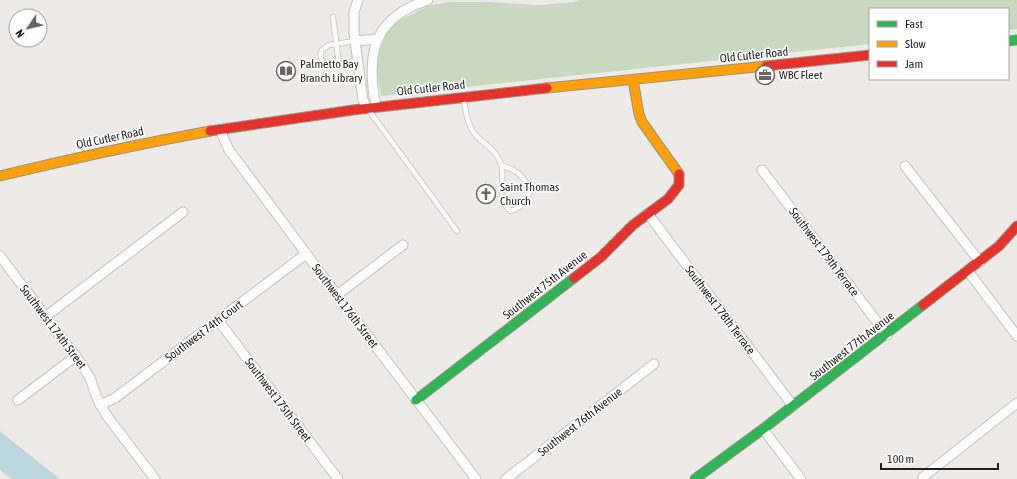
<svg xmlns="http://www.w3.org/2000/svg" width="1017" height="479" font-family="'Asap Condensed',sans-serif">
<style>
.forest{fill:#c9d9bf}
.water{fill:#bdd7de}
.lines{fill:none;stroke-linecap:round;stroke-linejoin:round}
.lane-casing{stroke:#c4c3c2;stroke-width:6}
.street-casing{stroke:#c4c3c2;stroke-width:11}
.fast-casing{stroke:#949581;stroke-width:11}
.slow-casing{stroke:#949581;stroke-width:11}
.jam-casing{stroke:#949581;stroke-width:11}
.lane{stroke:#fcfcfc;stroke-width:4.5}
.street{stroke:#fcfcfc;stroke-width:9}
.fast{stroke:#30b455;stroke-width:9}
.slow{stroke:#ff9f0a;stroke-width:9}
.jam{stroke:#e5322d;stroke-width:9}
.labels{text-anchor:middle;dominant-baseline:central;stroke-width:3;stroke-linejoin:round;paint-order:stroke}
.street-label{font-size:12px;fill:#1f1f1f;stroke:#fff}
.poi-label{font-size:12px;fill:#1f1f1f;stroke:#fff;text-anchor:start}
</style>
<rect width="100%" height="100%" fill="#edebe8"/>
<!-- forest -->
<polygon class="forest" points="579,0 1017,0 1017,29 1008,30 1008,9 870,9 870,44 381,96 376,65 379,51 386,35 396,22 428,6 450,2 486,2 541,5 574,2"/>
<!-- water -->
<polygon class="water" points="0,431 2,433 60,479 12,479 0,470"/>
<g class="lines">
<!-- lane casing -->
<g class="lane-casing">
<g id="lane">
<polyline points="333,17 339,64"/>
<path d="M355 41 329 45 322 50C319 56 321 62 328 65L358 61"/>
<path d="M463 98C466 110 467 125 475 134 484 145 496 149 501 164 506 180 495 199 511 211 522 207 529 199 530 188 521 174 517 170 501 165"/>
<polyline points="368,109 457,231"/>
</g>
</g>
<!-- street casing -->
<g class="street-casing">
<g id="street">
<polyline points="358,0 354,12 354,33 363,100 367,108"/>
<polyline points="355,41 378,39"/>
<path d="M376 107C366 55 372 18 428 0"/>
<polyline points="220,130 229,150 337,295 476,479"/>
<polyline points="905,166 980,262"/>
<polyline points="762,170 887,335"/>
<polyline points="648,214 793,406"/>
<polyline points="0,256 82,365 90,378 97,398 107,416 155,479"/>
<polyline points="968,271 1017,336"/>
<polyline points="337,295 403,245"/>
<polyline points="45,317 183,212"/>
<polyline points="218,320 338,479"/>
<polyline points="18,400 76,356"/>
<polyline points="100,405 115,398 306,254"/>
<polyline points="763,429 801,479"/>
<polyline points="923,477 1017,403"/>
<polyline points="506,479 654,364"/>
</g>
</g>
<!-- fast casing -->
<g class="fast-casing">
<g id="fast">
<polyline points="1008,41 1017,40"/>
<polyline points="416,400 574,278"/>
<polyline points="695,479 763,429 923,305"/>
</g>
</g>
<!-- slow casing -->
<g class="slow-casing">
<g id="slow">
<polyline points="633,80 639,114 642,122 679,174"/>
<polyline points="547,88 766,66"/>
<path d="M0 176C70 159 139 144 210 131"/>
</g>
</g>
<!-- jam casing -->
<g class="jam-casing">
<g id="jam">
<polyline points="766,66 870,55"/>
<polyline points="210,131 353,110 547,88"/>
<polyline points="574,278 601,257 633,225 668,199 679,185 679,174"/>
<polyline points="923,305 999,246 1017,226"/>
</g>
</g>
<!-- lane -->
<use href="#lane" class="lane"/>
<!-- street -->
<use href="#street" class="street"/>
<!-- fast -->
<use href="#fast" class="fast"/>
<!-- slow -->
<use href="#slow" class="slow"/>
<!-- jam -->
<use href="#jam" class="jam"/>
</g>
<!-- icons -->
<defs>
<g id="library-ring" transform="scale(1)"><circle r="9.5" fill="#fff" stroke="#676665" stroke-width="1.5"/><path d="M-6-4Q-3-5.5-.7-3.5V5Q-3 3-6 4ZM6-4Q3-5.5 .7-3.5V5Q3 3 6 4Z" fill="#676665"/></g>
<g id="office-ring" transform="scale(1)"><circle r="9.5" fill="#fff" stroke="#676665" stroke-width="1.5"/><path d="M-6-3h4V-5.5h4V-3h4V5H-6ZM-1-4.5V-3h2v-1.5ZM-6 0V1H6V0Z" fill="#676665"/></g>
<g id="church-ring" transform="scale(1)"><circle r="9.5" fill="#fff" stroke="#676665" stroke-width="1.5"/><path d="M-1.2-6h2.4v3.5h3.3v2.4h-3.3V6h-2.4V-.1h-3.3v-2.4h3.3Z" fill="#676665"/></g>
</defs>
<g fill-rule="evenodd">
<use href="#library-ring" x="286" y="71"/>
<use href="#office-ring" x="765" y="75"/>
<use href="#church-ring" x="486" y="194"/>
</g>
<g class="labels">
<!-- street labels -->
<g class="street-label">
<text transform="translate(754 55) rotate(-6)">Old Cutler Road</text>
<text transform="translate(431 88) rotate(-6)">Old Cutler Road</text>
<text transform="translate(110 138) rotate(-12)">Old Cutler Road</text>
<text transform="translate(824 252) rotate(53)">Southwest 179th Terrace</text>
<text transform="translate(545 285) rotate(-38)">Southwest 75th Avenue</text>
<text transform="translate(345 306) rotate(53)">Southwest 176th Street</text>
<text transform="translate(720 310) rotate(53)">Southwest 178th Terrace</text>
<text transform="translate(53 327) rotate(53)">Southwest 174th Street</text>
<text transform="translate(204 331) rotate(-37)">Southwest 74th Court</text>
<text transform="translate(852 346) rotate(-38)">Southwest 77th Avenue</text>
<text transform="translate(278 400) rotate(53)">Southwest 175th Street</text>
<text transform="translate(580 422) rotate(-38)">Southwest 76th Avenue</text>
</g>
<!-- poi labels -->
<g class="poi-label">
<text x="300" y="64">Palmetto Bay<tspan x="300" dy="14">Branch Library</tspan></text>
<text x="779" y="75">WBC Fleet</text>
<text x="500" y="187">Saint Thomas<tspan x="500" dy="14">Church</tspan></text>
</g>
</g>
<!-- legend -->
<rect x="869" y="8" width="140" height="72" fill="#ffffff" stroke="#a5a5a5"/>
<rect x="877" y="21" width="20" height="6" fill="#30b455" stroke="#a5a5a5"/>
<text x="905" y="28" font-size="12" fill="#1f1f1f">Fast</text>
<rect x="877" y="41" width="20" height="6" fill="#ff9f0a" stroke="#a5a5a5"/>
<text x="905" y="48" font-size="12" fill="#1f1f1f">Slow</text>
<rect x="877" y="61" width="20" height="6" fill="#e5322d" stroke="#a5a5a5"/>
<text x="905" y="68" font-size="12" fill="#1f1f1f">Jam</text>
<!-- north arrow -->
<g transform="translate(28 28) rotate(235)"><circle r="19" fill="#ffffff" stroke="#a5a5a5"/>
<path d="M0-3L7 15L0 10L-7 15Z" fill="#676665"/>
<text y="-6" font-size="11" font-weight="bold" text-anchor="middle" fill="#1f1f1f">N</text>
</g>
<!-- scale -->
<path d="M881 463v6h117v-6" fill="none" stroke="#1f1f1f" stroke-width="2"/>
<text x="887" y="463" font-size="12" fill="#1f1f1f" stroke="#ffffff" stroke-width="3" paint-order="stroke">100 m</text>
</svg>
